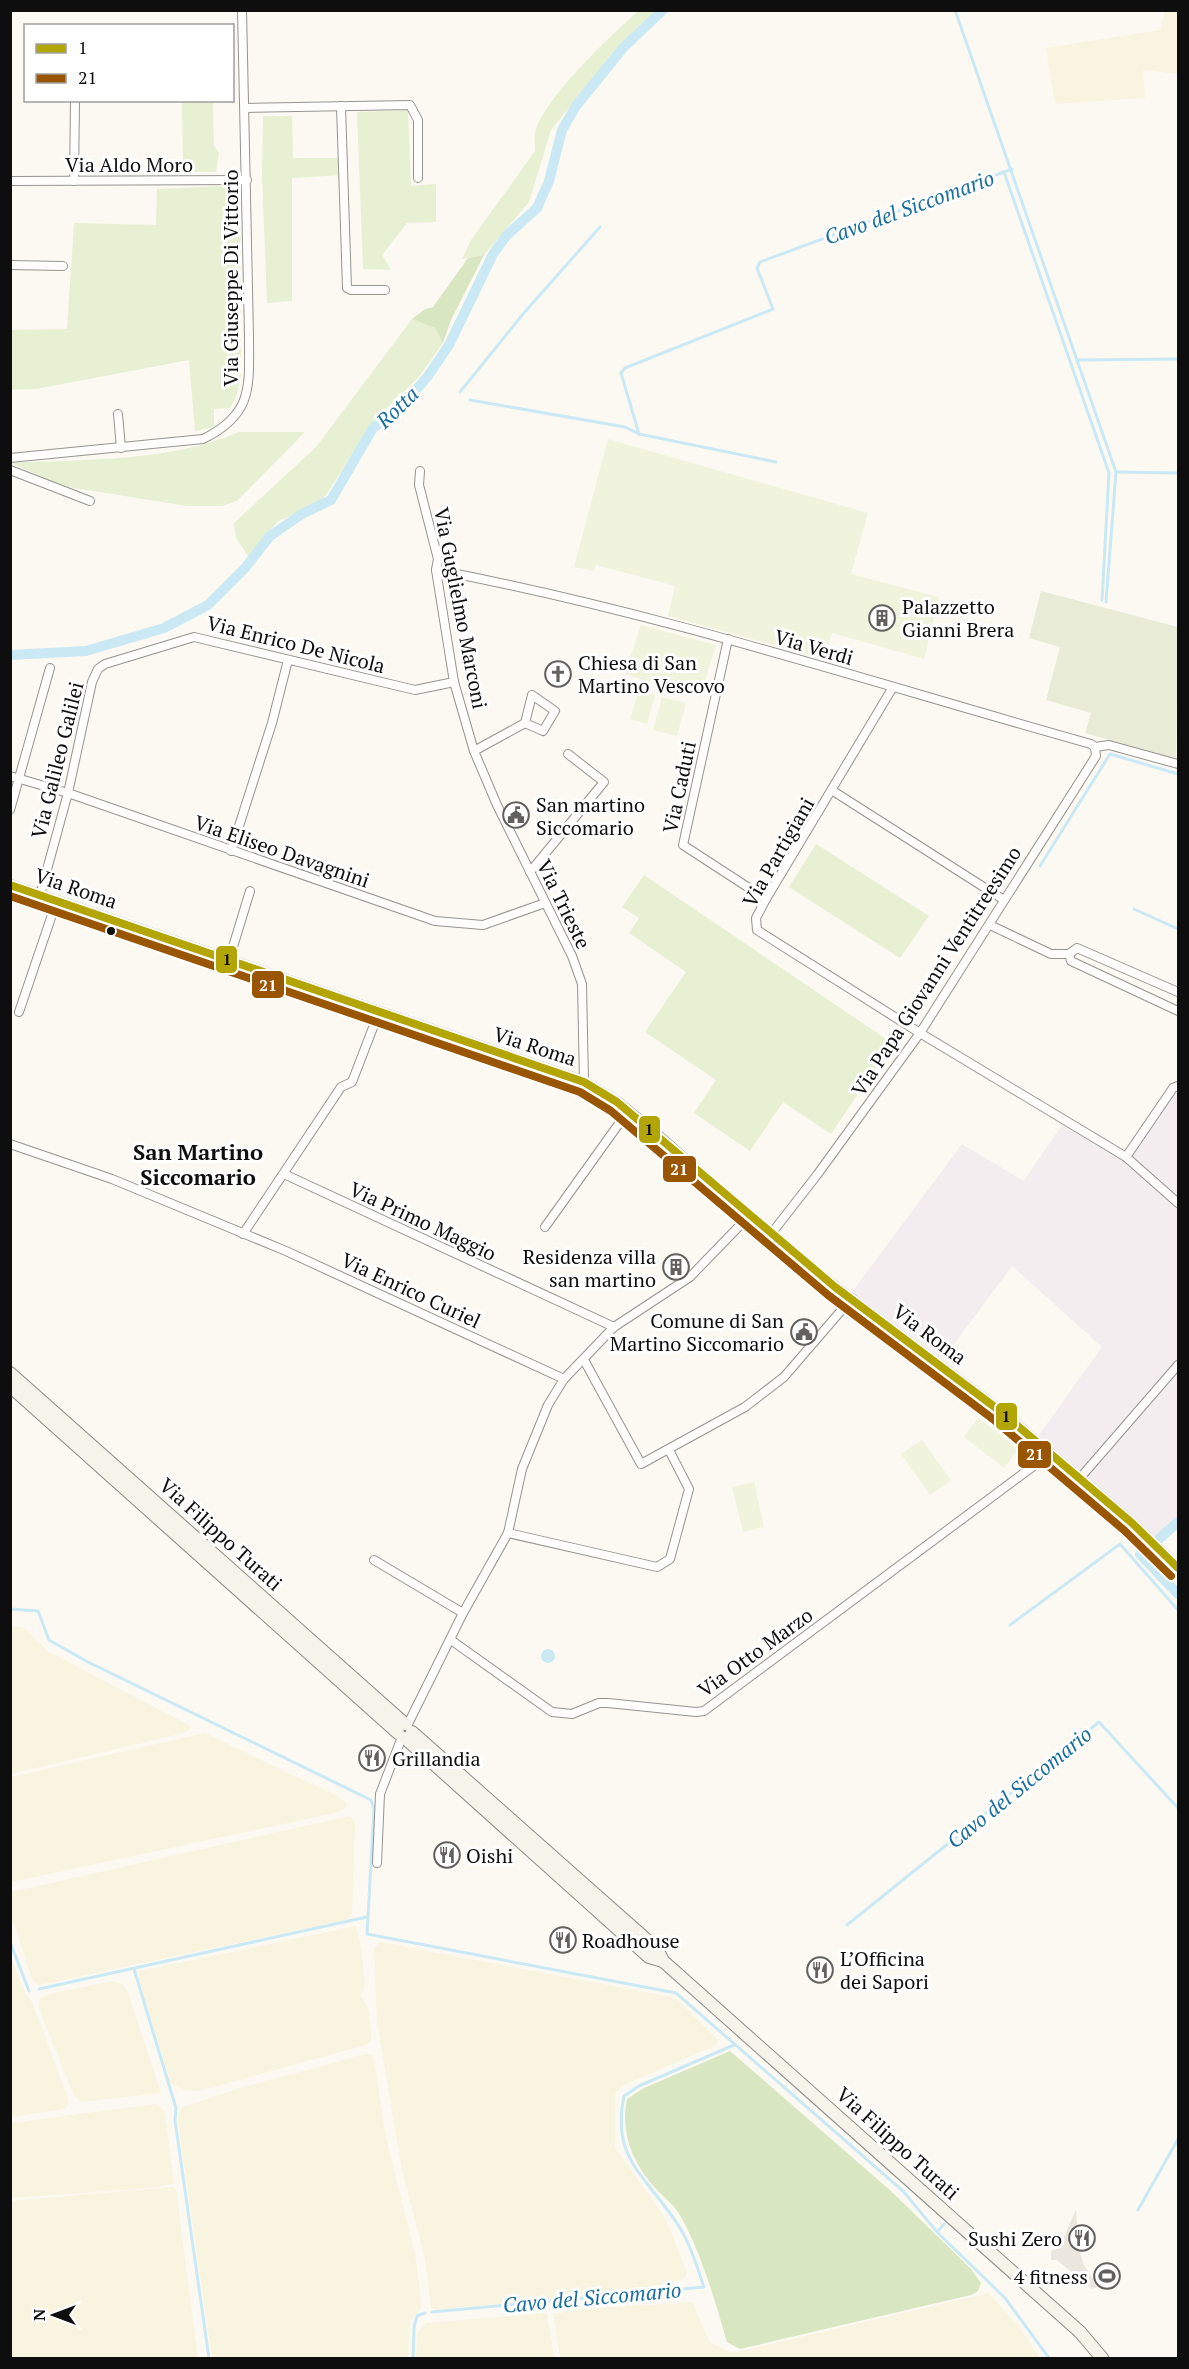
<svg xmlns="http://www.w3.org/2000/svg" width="1189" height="2369" font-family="'PT Serif',serif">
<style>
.industrial{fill:#f3edef}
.farmland{fill:#f8f4df}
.green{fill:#e7f0d3}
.forest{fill:#d8e7c1}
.cemetery{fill:#e8ecd7}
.pitch{fill:#f0f4dd}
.plaza{fill:#ece7de}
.water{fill:#cae9f4}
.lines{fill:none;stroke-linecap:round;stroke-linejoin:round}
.stream{stroke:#cae9f4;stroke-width:3}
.canal{stroke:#cae9f4;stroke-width:10}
.minor-casing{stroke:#959491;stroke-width:10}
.tertiary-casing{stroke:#959491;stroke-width:12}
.secondary-casing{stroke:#8c8a87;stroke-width:14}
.minor{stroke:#fffefd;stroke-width:8}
.tertiary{stroke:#fffefd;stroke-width:10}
.secondary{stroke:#f5f3ea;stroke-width:12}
.bus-1-casing{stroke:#fff;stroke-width:12}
.bus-2-casing{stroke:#fff;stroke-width:12}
.bus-1{stroke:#b3a604;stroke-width:8}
.bus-2{stroke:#950;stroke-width:8}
.bus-dot{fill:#0e0e0e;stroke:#fff;stroke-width:2}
.labels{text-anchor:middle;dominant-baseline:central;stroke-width:6;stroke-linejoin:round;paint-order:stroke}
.street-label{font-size:20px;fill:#0e0e0e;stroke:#fff}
.poi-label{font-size:20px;fill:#0e0e0e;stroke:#fff;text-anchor:start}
.water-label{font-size:21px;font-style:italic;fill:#196e9e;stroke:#fff}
.quarter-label{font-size:22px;font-weight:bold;fill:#0e0e0e;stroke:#fff}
.line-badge{stroke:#fff;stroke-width:2}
.badge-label{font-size:16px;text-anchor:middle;font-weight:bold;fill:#fff}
.pale-badge-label{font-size:16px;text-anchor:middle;font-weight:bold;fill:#111}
</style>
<rect width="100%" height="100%" fill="#fcf9f2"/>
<!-- industrial -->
<polygon class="industrial" points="1178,1086 1178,1520 1155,1536 1039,1435 1102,1347 1012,1266 943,1359 852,1292 962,1144 1024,1181 1062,1125 1123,1161"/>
<!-- farmland -->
<g class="farmland">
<polygon points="1165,10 1178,11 1178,74 1143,70 1145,98 1055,104 1046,48 1160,30"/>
<polygon points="11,1626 25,1628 47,1651 189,1725 190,1729 183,1733 11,1774"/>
<polygon points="205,1733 337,1796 346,1802 346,1807 339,1812 11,1882 11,1777"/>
<polygon points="350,1816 355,1823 352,1914 346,1920 53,1982 38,1985 32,1979 11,1915 11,1892"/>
<polygon points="356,1926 362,1955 365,1986 361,1995 368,2009 371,2033 371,2040 366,2045 199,2091 184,2090 171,2084 138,1976 140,1971"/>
<polygon points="380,1942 676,1998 719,2041 714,2046 624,2085 615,2094 615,2147 666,2219 687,2273 685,2278 662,2285 566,2297 436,2310 431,2308 425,2258 402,2170 377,2022 374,1948"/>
<polygon points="11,1956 22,1987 33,2004 67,2096 69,2104 64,2109 11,2117"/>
<polygon points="112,1981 122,1984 127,1990 161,2093 81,2102 74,2096 38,2006 40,1999 50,1994"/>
<polygon points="366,2054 371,2055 374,2058 385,2133 415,2255 420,2290 421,2309 410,2320 408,2358 212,2358 178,2122 180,2108 237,2089"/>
<polygon points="156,2104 165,2112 174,2184 149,2188 11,2198 11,2123"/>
<polygon points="173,2187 176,2189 198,2358 11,2358 11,2201"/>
<polygon points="989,2293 1020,2328 1040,2358 560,2358 553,2314 584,2309 692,2302 710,2343 732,2353"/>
<polygon points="547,2313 554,2358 416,2358 418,2332 426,2323"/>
</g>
<!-- green -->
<g class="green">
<path d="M638 11H657L615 51 551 130 529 202 484 255 462 259 471 240 535 151C535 146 534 138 535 133 544 97 611 36 638 11Z"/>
<polygon points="182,101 213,101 214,146 219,153 216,172 183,172"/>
<polygon points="408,110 411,186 436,184 436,222 407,223 382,255 391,270 363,269 357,112"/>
<polygon points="263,116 292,116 293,158 342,158 344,175 292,178 292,301 267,303 262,175"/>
<polygon points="224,186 240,192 241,377 236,398 230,408 214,409 214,427 195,431 189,360 36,389 11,390 11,330 67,329 74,223 156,225 157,189"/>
<polygon points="412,319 435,328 443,343 418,378 377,418 325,496 315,506 278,521 248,556 236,538 234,523 316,447"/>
<path d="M239 432H305L237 501 222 506H187L62 486 11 463C87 459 169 462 239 432Z"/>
<polygon points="816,844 929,916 900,958 789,887"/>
<polygon points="644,875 892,1043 831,1134 783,1102 750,1151 694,1113 716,1080 645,1032 686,972 629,933 639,918 622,907"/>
</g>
<!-- forest -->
<g class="forest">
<polygon points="484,255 451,320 443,343 435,328 412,319 425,309 433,307 468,258"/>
<path d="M730 2051 892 2192 971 2269 981 2283 978 2291 971 2295 740 2349 727 2342C715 2301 702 2255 681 2217 676 2207 665 2198 657 2190 633 2164 620 2134 627 2099L644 2088Z"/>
</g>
<!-- cemetery -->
<polygon class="cemetery" points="1041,591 1178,627 1176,759 1085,733 1091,713 1046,700 1060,647 1029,638"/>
<!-- pitch -->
<g class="pitch">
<polygon points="608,439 868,513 851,574 939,597 924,659 832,633 824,659 668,616 675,586 596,565 594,571 574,567"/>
<polygon points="641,625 716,645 700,697 625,674"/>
<polygon points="639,690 655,695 647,724 630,719"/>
<polygon points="662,697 686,703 677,736 653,730"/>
<polygon points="978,1418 1018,1449 1004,1468 964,1437"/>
<polygon points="922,1440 951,1480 930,1495 901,1454"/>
<polygon points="754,1482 764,1527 743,1532 732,1487"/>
</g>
<!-- plaza -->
<polygon class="plaza" points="1076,2209 1079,2250 1084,2265 1098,2287 1092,2289 1057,2260 1051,2260 1051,2251 1059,2248"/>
<!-- water -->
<circle class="water" cx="548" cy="1656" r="7"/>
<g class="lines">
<!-- stream -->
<g class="stream">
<polyline points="955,10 1116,472 1106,602"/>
<polyline points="1004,172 1109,473 1102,600"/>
<polyline points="1079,360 1178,359"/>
<polyline points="460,392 523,314 600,227"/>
<polyline points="470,400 625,427 639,434 776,462"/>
<polyline points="639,434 621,373 625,368 773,309 757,268 760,262 1012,169"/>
<polyline points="1116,472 1178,473"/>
<polyline points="1040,866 1110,754 1178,774"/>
<polyline points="1134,909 1178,929"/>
<polyline points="10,1609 38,1611 49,1640 88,1662 371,1800 374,1809 367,1934 676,1993 903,2191 937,2232 1005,2298 1049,2358"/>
<polyline points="1010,1625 1120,1544 1178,1610"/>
<polyline points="847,1925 1099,1722 1178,1808"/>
<polyline points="10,1942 29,1991"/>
<polyline points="134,1969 176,2108 175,2120 209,2358"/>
<polyline points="39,1989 367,1917"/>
<polyline points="1138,2210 1178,2139"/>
<polyline points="937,2232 944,2224"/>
<path d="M432 2312 704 2287C696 2264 689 2239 674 2219 644 2175 611 2156 624 2096L639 2086 734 2045"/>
<polyline points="413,2358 414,2327 417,2316 425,2313"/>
</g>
<!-- canal -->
<g class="canal">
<polyline points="10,655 86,651 164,628 208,605 245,568 270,536 302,514 331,500 373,428 402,406 428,376 449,345 493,254 507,235 537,208 549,181 562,130 576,106 623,48 663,10"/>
<polyline points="1159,1539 1178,1522"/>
<polyline points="1143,1549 1140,1554 1178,1594"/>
</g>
<!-- minor casing -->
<g class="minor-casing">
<g id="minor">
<polyline points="341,106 347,288 351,290 385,290"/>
<polyline points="245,108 410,105 418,120 418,178"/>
<polyline points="10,181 247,180"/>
<polyline points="74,181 75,100"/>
<polyline points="10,265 63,266"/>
<polyline points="118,414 121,448"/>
<path d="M10 458 203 439C254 414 249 386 249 336L242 10"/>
<polyline points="10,470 90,501"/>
<polyline points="420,471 419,485 438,559 436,570 454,682 474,751 497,805 572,956 582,984 584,1082"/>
<path d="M436 570C659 612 873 683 1091 744L1095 747 1109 745 1178 764"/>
<polyline points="728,639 683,845 766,899"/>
<polyline points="893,687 766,899 756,918 757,930 920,1033 1126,1157 1178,1203"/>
<polygon points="532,695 555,711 543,731 525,723"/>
<polyline points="474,751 525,723"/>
<polyline points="10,776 68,793 435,921 483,925 545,903"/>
<polyline points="833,791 1004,900"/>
<polyline points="10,810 50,668"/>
<polyline points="231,851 272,723 288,660"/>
<polyline points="530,872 604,782 568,754"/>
<polyline points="40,895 68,793 92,682 98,669 105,664 194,637 415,690 454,682"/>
<polyline points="990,925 1051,954 1069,954"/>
<polyline points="229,960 250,891"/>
<polyline points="1178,992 1077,948 1069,954 1071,961 1178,1011"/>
<polyline points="19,1012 57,900"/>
<polyline points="10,1144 112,1179 286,1251 564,1379"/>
<polyline points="1126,1157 1173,1088 1178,1086"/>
<polyline points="284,1174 614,1327"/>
<polyline points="545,1227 628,1111"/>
<polyline points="243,1234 341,1087 352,1082 379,1012"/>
<polyline points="771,1234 817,1175 920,1033 1096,756 1095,747"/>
<polyline points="584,1360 641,1464 745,1407 784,1377 852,1298"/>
<polyline points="1080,1478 1178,1365"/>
<polyline points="508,1533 657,1567 670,1559 689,1489 669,1450"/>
<polyline points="374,1560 463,1613"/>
<polyline points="451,1640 552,1712 572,1714 599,1703 608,1703 696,1712 704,1711 1051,1453"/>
<polyline points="408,1724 463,1613 508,1533 522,1469 548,1405 564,1379 614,1327 690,1277 749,1216"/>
<polyline points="377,1863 380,1794 402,1737"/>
</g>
</g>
<!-- tertiary casing -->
<g class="tertiary-casing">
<polyline id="tertiary" points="10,885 584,1082 617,1102 656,1134 749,1216 835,1287 1000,1411 1132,1523 1178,1568"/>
</g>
<!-- secondary casing -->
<g class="secondary-casing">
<g id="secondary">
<polyline points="10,1373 405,1724"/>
<polyline points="10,1386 398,1733"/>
<polyline points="412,1732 657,1949 663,1961 1080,2332 1102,2358"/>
<polyline points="405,1738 649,1957 663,1961"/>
</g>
</g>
<!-- minor -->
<use href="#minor" class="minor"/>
<!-- tertiary -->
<use href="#tertiary" class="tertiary"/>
<!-- secondary -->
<use href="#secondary" class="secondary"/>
<!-- bus-1 casing -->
<g class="bus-1-casing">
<polyline id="bus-1" points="10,885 584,1082 617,1102 835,1287 1000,1411 1132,1523 1178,1568"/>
</g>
<!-- bus-2 casing -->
<g class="bus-2-casing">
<polyline id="bus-2" points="10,896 580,1092 611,1111 828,1295 993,1419 1125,1531 1171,1576"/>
</g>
<!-- bus-1 -->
<use href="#bus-1" class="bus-1"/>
<!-- bus-2 -->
<use href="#bus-2" class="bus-2"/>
</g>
<!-- icons -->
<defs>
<g id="building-ring" transform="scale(1.35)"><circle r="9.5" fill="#fff" stroke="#61605e" stroke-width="1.5"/><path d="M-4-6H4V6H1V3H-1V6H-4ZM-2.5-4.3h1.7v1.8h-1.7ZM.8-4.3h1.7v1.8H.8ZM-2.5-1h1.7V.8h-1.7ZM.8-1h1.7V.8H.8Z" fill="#61605e"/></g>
<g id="church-ring" transform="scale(1.35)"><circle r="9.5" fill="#fff" stroke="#61605e" stroke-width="1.5"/><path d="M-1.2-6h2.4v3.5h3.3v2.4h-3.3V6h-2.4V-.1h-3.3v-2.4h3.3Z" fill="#61605e"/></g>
<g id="civic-ring" transform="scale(1.35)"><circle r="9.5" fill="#fff" stroke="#61605e" stroke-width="1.5"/><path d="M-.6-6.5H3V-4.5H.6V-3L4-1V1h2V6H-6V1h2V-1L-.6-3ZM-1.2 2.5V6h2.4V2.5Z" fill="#61605e"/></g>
<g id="restaurant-ring" transform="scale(1.35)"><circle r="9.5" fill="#fff" stroke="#61605e" stroke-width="1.5"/><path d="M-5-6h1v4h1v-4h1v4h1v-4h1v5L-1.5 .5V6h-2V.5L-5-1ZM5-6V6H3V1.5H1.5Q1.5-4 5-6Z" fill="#61605e"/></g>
<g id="stadium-ring" transform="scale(1.35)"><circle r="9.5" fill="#fff" stroke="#61605e" stroke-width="1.5"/><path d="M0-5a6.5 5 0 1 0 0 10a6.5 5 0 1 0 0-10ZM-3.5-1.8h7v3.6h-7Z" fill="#61605e"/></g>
</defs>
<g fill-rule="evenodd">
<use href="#building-ring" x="882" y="618"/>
<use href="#church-ring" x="558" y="674"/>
<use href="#civic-ring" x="516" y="815"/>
<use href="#building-ring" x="676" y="1267"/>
<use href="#civic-ring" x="804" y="1332"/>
<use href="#restaurant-ring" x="372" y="1758"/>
<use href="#restaurant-ring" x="447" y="1855"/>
<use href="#restaurant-ring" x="563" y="1940"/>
<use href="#restaurant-ring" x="820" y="1970"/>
<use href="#restaurant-ring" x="1082" y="2238"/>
<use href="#stadium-ring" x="1107" y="2276"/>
</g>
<!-- markers -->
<circle class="bus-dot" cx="111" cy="931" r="5"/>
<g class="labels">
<!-- street labels -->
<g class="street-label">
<text x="129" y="164">Via Aldo Moro</text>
<text transform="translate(230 278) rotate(-90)">Via Giuseppe Di Vittorio</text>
<text transform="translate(461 608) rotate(79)">Via Guglielmo Marconi</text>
<text transform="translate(296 644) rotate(14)">Via Enrico De Nicola</text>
<text transform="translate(814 647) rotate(16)">Via Verdi</text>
<text transform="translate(57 760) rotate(-76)">Via Galileo Galilei</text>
<text transform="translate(679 787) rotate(-78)">Via Caduti</text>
<text transform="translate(282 851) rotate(19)">Via Eliseo Davagnini</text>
<text transform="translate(778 852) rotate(-60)">Via Partigiani</text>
<text transform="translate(76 888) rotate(19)">Via Roma</text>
<text transform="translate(564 904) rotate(64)">Via Trieste</text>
<text transform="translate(936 971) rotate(-57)">Via Papa Giovanni Ventitreesimo</text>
<text transform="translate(535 1046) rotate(18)">Via Roma</text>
<text transform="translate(423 1221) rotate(25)">Via Primo Maggio</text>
<text transform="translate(411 1290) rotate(25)">Via Enrico Curiel</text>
<text transform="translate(930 1334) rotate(37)">Via Roma</text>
<text transform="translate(221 1534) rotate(42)">Via Filippo Turati</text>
<text transform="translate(755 1652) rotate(-36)">Via Otto Marzo</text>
<text transform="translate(898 2143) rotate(42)">Via Filippo Turati</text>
</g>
<!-- poi labels -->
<g class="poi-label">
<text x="902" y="606">Palazzetto<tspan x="902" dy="23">Gianni Brera</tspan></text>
<text x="578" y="662">Chiesa di San<tspan x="578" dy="23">Martino Vescovo</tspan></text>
<text x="536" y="804">San martino<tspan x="536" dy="23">Siccomario</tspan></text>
<text x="656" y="1256" text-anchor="end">Residenza villa<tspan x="656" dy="23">san martino</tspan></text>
<text x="784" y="1320" text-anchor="end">Comune di San<tspan x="784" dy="23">Martino Siccomario</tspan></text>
<text x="392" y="1758">Grillandia</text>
<text x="466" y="1855">Oishi</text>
<text x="582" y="1940">Roadhouse</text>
<text x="840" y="1958">L’Officina<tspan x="840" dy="23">dei Sapori</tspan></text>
<text x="1062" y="2238" text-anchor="end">Sushi Zero</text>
<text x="1088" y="2276" text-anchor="end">4 fitness</text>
</g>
<!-- water labels -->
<g class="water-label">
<text transform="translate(909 207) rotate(-20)">Cavo del Siccomario</text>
<text transform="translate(397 407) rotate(-44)">Rotta</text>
<text transform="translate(1019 1787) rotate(-39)">Cavo del Siccomario</text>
<text transform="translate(592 2297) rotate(-5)">Cavo del Siccomario</text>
</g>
<!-- quarter labels -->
<g class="quarter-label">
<text x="198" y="1151">San Martino<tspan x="198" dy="25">Siccomario</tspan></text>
</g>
</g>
<g class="line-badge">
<rect x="215" y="945" width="23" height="29" rx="6" fill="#b3a604"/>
<rect x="251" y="970" width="34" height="29" rx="6" fill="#950"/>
<rect x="638" y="1115" width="23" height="29" rx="6" fill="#b3a604"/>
<rect x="662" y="1155" width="35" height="28" rx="6" fill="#950"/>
<rect x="995" y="1402" width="23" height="29" rx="6" fill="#b3a604"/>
<rect x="1017" y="1440" width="35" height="29" rx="6" fill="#950"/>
</g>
<g class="badge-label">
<text x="268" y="991">21</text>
<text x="679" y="1175">21</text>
<text x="1035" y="1460">21</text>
</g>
<g class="pale-badge-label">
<text x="227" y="965">1</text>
<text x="649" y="1135">1</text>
<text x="1006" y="1422">1</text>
</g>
<!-- border -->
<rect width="1189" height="2369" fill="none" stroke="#0e0e0e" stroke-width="24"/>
<!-- legend -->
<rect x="24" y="24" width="210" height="78" fill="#ffffff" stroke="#9f9f9f" stroke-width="1.5"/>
<rect x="36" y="44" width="30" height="9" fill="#b3a604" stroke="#9f9f9f" stroke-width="1.5"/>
<text x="78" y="54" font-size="18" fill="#0e0e0e">1</text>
<rect x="36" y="74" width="30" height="9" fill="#995500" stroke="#9f9f9f" stroke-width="1.5"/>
<text x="78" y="84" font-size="18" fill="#0e0e0e">21</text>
<!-- north arrow -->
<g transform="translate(54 2315) rotate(270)" stroke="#ffffff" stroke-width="4.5" paint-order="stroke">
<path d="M0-4.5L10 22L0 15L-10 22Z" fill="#0e0e0e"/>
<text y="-9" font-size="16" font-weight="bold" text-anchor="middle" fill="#0e0e0e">N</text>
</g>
</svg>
